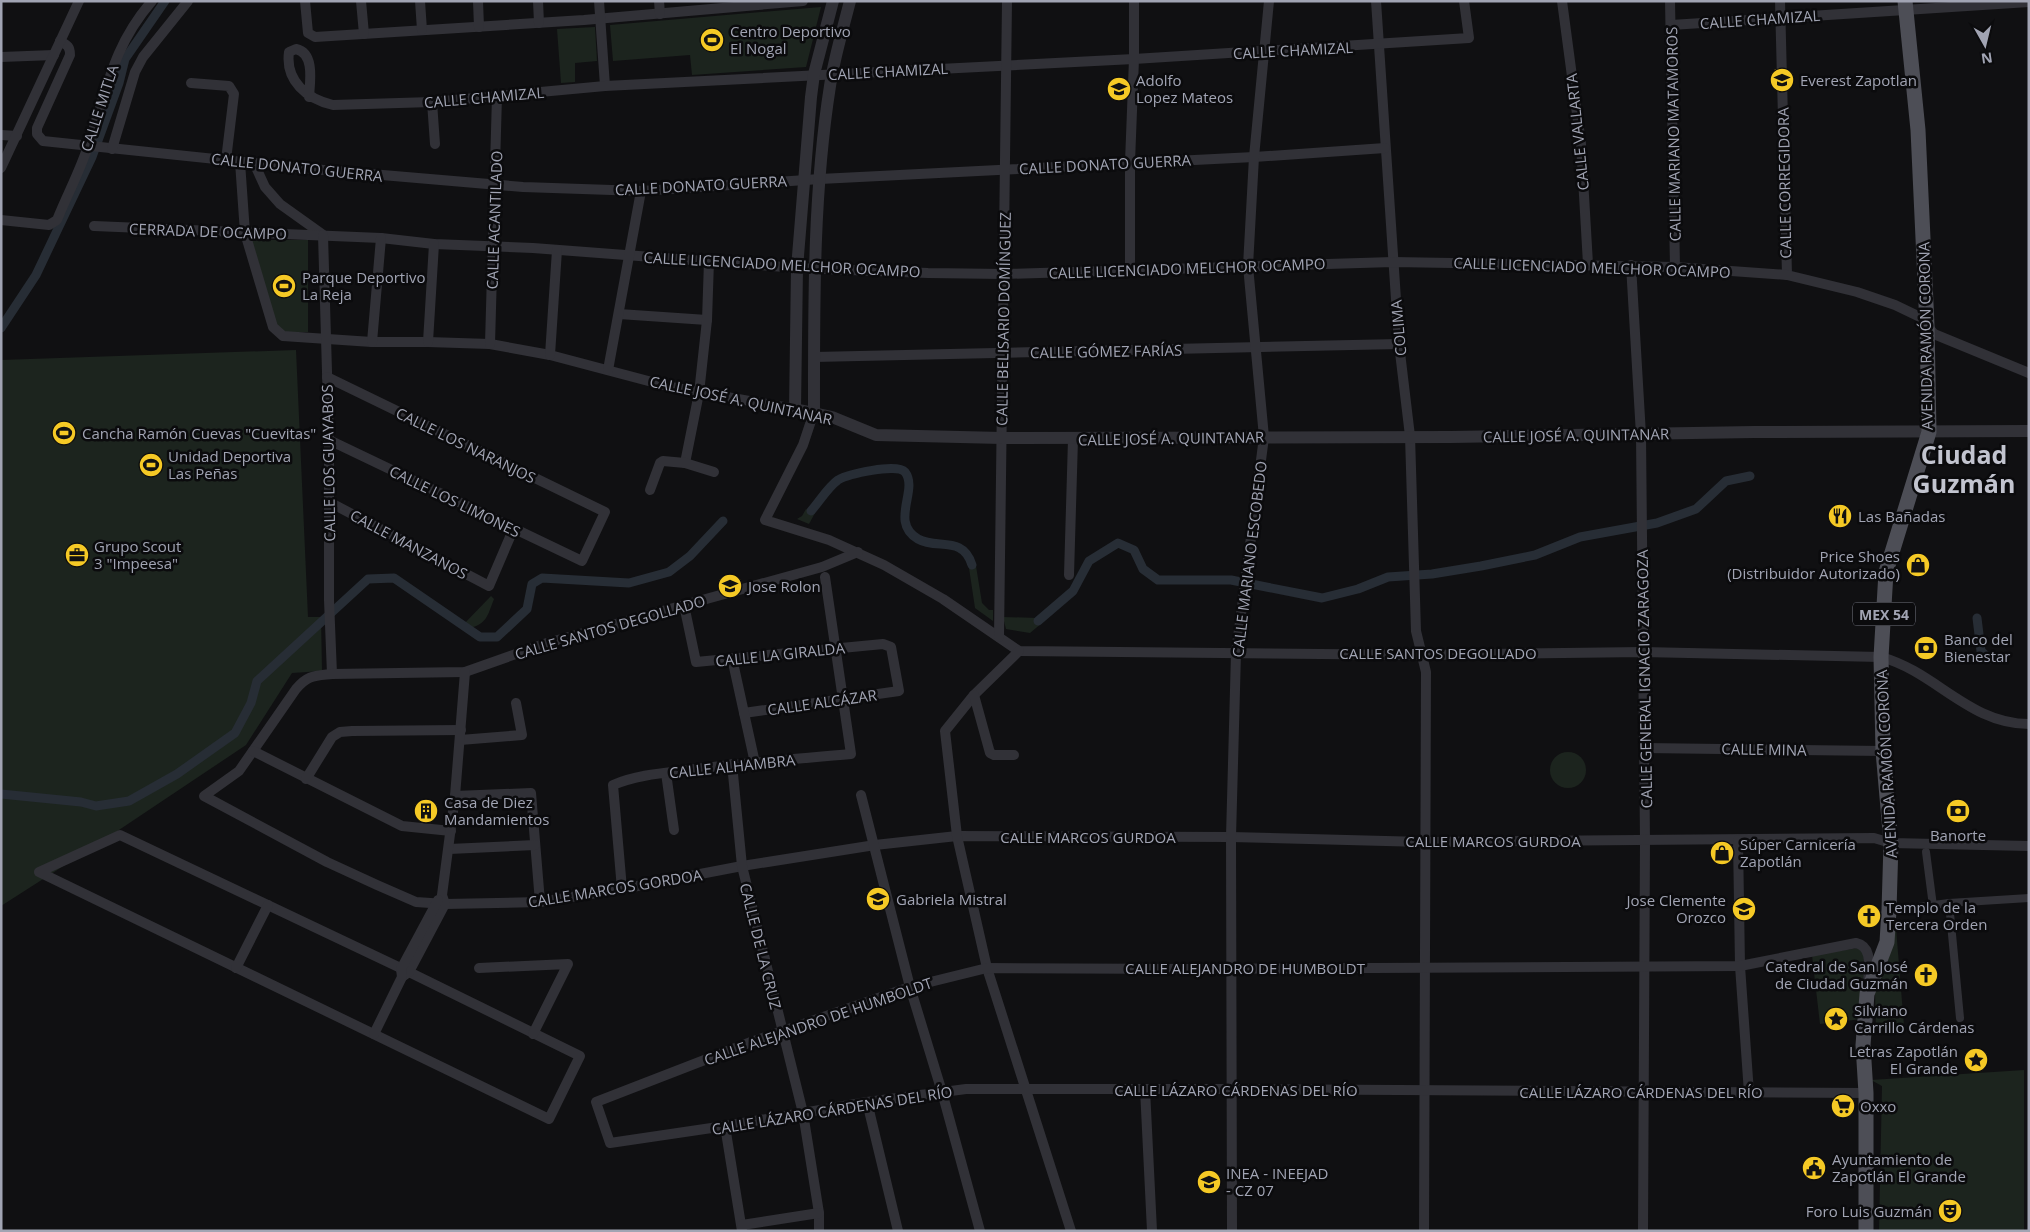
<svg xmlns="http://www.w3.org/2000/svg" width="2030" height="1232" font-family="'Open Sans',sans-serif">
<style>
.green{fill:#1c241e}
.lines{fill:none;stroke-linecap:round;stroke-linejoin:round}
.canal{stroke:#272d35;stroke-width:9}
.pedestrian{stroke:#313137;stroke-width:8}
.minor{stroke:#313137;stroke-width:10}
.tertiary{stroke:#313137;stroke-width:12}
.primary{stroke:#4d4e56;stroke-width:15}
.labels{text-anchor:middle;dominant-baseline:central;stroke-width:5;stroke-linejoin:round;paint-order:stroke}
.shield{fill:#0b0b0d;stroke:#747681;stroke-width:1}
.shield-label{font-size:14px;font-weight:bold;fill:#a1a4b3}
.street-label{font-size:15px;fill:#a1a4b3;stroke:#0b0b0d}
.poi-label{font-size:15px;fill:#a1a4b3;stroke:#0b0b0d;text-anchor:start}
.town-label{font-size:25px;font-weight:bold;fill:#c2c4cf;stroke:#0b0b0d}
</style>
<rect width="100%" height="100%" fill="#101012"/>
<!-- green -->
<g class="green">
<polygon points="821,7 806,67 692,75 690,55 613,61 610,25"/>
<polygon points="595,27 597,61 575,63 575,82 561,83 557,29"/>
<polygon points="244,240 308,240 308,332 276,332"/>
<polygon points="296,350 308,617 321,617 322,671 292,673 246,745 104,840 1,906 1,360"/>
<polygon points="806,509 815,513 809,524 797,519 802,516"/>
<polygon points="976,566 982,603 989,610 993,610 993,621 975,608 969,568"/>
<path d="M491 596 494 599C487 617 487 624 467 629L463 625Z"/>
<polygon points="1003,617 1038,618 1042,623 1030,633 1006,629"/>
<circle cx="1568" cy="770" r="18"/>
<polygon points="1896,928 1904,1026 1876,1029 1875,992"/>
<polygon points="1858,948 1864,954 1862,1019 1820,1024 1812,955"/>
<polygon points="2024,1070 2024,1231 1879,1231 1882,1086 1871,1080"/>
</g>
<g class="lines">
<!-- canal -->
<g class="canal">
<polyline points="1,328 36,275 92,157 119,83 125,59 165,1"/>
<path d="M811 511C819 502 828 487 838 480 848 474 897 463 905 472 919 490 889 522 918 539 937 550 963 535 972 565"/>
<polyline points="1977,618 1981,651 1990,659"/>
<polyline points="1038,621 1073,591 1089,561 1118,543 1134,550 1143,569 1158,580 1231,580 1322,598 1358,589 1388,577 1432,574 1481,566 1535,555 1580,537 1657,523 1696,509 1726,481 1750,476"/>
<polyline points="1,794 81,802 96,806 129,801 177,774 235,733 251,703 257,681 368,579 394,578 480,637 497,637 527,609 532,584 542,578 629,583 669,572 690,556 723,521"/>
</g>
<!-- pedestrian -->
<g class="pedestrian">
<polyline points="1926,852 1933,906"/>
<polyline points="1949,903 1960,1018"/>
<polyline points="1895,910 1949,903 2029,898"/>
</g>
<!-- minor -->
<g class="minor">
<polyline points="305,1 308,33 315,37 584,20 803,1"/>
<polyline points="361,1 364,34"/>
<polyline points="420,1 422,30"/>
<polyline points="478,1 479,27"/>
<polyline points="538,1 539,23"/>
<polyline points="599,1 605,86"/>
<polyline points="659,1 660,14"/>
<polyline points="1376,1 1399,344 1410,436 1416,631 1426,672 1424,1231"/>
<polyline points="1562,1 1581,144 1588,264"/>
<polyline points="1670,1 1675,267"/>
<polyline points="1780,1 1787,275"/>
<polyline points="1671,25 2029,2"/>
<path d="M60 41C67 45 70 46 70 55L37 128V134L43 141 312 169 523 187 641 191 820 179 1254 157 1385 148"/>
<polyline points="1,57 54,55"/>
<polyline points="191,83 229,86 234,94 226,160"/>
<path d="M309 97C310 82 315 53 296 49L289 52C285 81 307 99 333 105L432 102 605 86 1134 59 1469 38 1464 1"/>
<polyline points="432,102 435,144"/>
<polyline points="1,135 17,136"/>
<polyline points="112,149 135,72 143,57 188,1"/>
<polyline points="240,162 245,233 273,327 283,336 372,342 428,342 490,344 550,355 671,387 795,409"/>
<polyline points="254,163 265,187 280,204 322,234"/>
<polyline points="1,168 79,1"/>
<path d="M1 220 49 225 57 220C67 195 80 171 88 146 107 91 112 47 152 1"/>
<polyline points="94,226 381,238 434,244 533,248 797,268 928,273 1004,274 1393,262 1675,267 1787,275 1857,292 1895,305 1920,317 1934,334 2029,373"/>
<polyline points="323,235 329,440 329,600 332,674"/>
<polyline points="1631,265 1641,435 1645,841 1643,1231"/>
<polyline points="1130,269 1130,162 1134,59 1134,1"/>
<polyline points="619,314 707,320"/>
<polyline points="372,342 381,238"/>
<polyline points="428,342 434,244"/>
<polyline points="490,344 497,96"/>
<polyline points="550,355 557,250"/>
<polyline points="814,357 1399,344"/>
<polyline points="608,370 641,191"/>
<polyline points="327,377 605,512 582,561 329,440"/>
<path d="M814 412 803 445 765 520 829 540 884 565 943 599 1019 651 1422 655 1643 652 1881 657C1936 672 1969 724 2029 724"/>
<polyline points="685,463 699,393 707,320 709,261"/>
<polyline points="650,490 660,463 663,461 685,463 714,472"/>
<polyline points="329,502 489,586 513,530"/>
<path d="M858 552 822 567 547 643 465 672 332 674C314 676 308 675 296 689L239 771 204 796 327 862 377 885 416 902 445 904 540 902 622 889 742 866 875 845 957 836 1231 837 1424 842 1874 838 1891 843 2029 846"/>
<polyline points="1069,575 1073,439"/>
<polyline points="684,605 696,662 883,644 891,647 899,691 744,713"/>
<polyline points="999,637 1007,1"/>
<polyline points="1019,651 974,695 945,731 957,836 987,968 1071,1231"/>
<polyline points="732,658 755,763"/>
<polyline points="974,695 990,753 994,755 1014,755"/>
<polyline points="460,740 522,735 516,703"/>
<polyline points="1644,748 1883,751"/>
<polyline points="253,751 402,826 451,831"/>
<polyline points="732,764 742,866 803,1113 819,1213 819,1231"/>
<polyline points="666,773 674,830"/>
<polyline points="306,779 332,737 340,732 352,731 461,730"/>
<polyline points="861,795 910,987 942,1092 980,1231"/>
<polyline points="455,796 531,793 540,902"/>
<polygon points="120,835 409,972 580,1056 549,1119 39,872"/>
<polyline points="1738,840 1740,966 1749,1093"/>
<polyline points="449,849 535,845"/>
<path d="M622 889 613 785C636 775 663 773 688 770 742 763 797 759 851 754L825 577"/>
<polyline points="236,968 268,905"/>
<polyline points="479,968 568,964 533,1034"/>
<polyline points="402,977 409,972 445,904 442,895 455,796 465,672"/>
<polyline points="374,1034 402,977 401,969 438,900"/>
<polyline points="1145,1089 1152,1231"/>
<path d="M1866 1093 1232 1089H966L867 1102 725 1126 610 1143 596 1102 751 1042 910 987 987 968 1192 969 1740 966 1856 943C1874 947 1868 969 1868 984"/>
<polyline points="867,1102 898,1231"/>
<polyline points="725,1126 742,1231"/>
<polyline points="742,1225 819,1213"/>
<polyline points="1232,1231 1231,837 1236,653 1264,437 1248,266 1254,157 1269,1"/>
</g>
<!-- tertiary -->
<g class="tertiary">
<polyline points="833,1 814,74 811,97 797,268 795,409 832,417 876,435 1002,438 1451,437 1754,432 2029,431"/>
<path d="M814 412C814 304 813 194 830 86 834 58 843 29 850 1"/>
</g>
<!-- primary -->
<polyline class="primary" points="1866,1231 1866,1093 1863,1045 1867,994 1887,942 1889,910 1891,843 1883,751 1881,657 1886,572 1929,432 1927,325 1918,130 1905,1"/>
</g>
<!-- icons -->
<defs>
<g id="stadium-disc" transform="scale(1.25)"><circle r="9.5" fill="#f5c925" stroke="#0b0b0d"/><path d="M0-5a6.5 5 0 1 0 0 10a6.5 5 0 1 0 0-10ZM-3.5-1.8h7v3.6h-7Z" fill="#111"/></g>
<g id="school-disc" transform="scale(1.25)"><circle r="9.5" fill="#f5c925" stroke="#0b0b0d"/><path d="M0-5L7-2L0 1L-7-2ZM-4 1L0 2.5L4 1V4Q0 6-4 4Z" fill="#111"/></g>
<g id="restaurant-disc" transform="scale(1.25)"><circle r="9.5" fill="#f5c925" stroke="#0b0b0d"/><path d="M-5-6h1v4h1v-4h1v4h1v-4h1v5L-1.5 .5V6h-2V.5L-5-1ZM5-6V6H3V1.5H1.5Q1.5-4 5-6Z" fill="#111"/></g>
<g id="office-disc" transform="scale(1.25)"><circle r="9.5" fill="#f5c925" stroke="#0b0b0d"/><path d="M-6-3h4V-5.5h4V-3h4V5H-6ZM-1-4.5V-3h2v-1.5ZM-6 0V1H6V0Z" fill="#111"/></g>
<g id="shop-disc" transform="scale(1.25)"><circle r="9.5" fill="#f5c925" stroke="#0b0b0d"/><path d="M-5-2.5h2.3a2.7 3.5 0 0 1 5.4 0H5L5.5 6h-11ZM-1.5-2.5h3a1.5 2.3 0 0 0-3 0Z" fill="#111"/></g>
<g id="bank-disc" transform="scale(1.25)"><circle r="9.5" fill="#f5c925" stroke="#0b0b0d"/><path d="M-6-4H6V4H-6ZM0-2.3a2.3 2.3 0 1 0 0 4.6a2.3 2.3 0 1 0 0-4.6Z" fill="#111"/></g>
<g id="building-disc" transform="scale(1.25)"><circle r="9.5" fill="#f5c925" stroke="#0b0b0d"/><path d="M-4-6H4V6H1V3H-1V6H-4ZM-2.5-4.3h1.7v1.8h-1.7ZM.8-4.3h1.7v1.8H.8ZM-2.5-1h1.7V.8h-1.7ZM.8-1h1.7V.8H.8Z" fill="#111"/></g>
<g id="church-disc" transform="scale(1.25)"><circle r="9.5" fill="#f5c925" stroke="#0b0b0d"/><path d="M-1.2-6h2.4v3.5h3.3v2.4h-3.3V6h-2.4V-.1h-3.3v-2.4h3.3Z" fill="#111"/></g>
<g id="sight-disc" transform="scale(1.25)"><circle r="9.5" fill="#f5c925" stroke="#0b0b0d"/><path d="M0-6L1.8-2.2L6-1.7L2.9 1.2L3.7 5.4L0 3.3L-3.7 5.4L-2.9 1.2L-6-1.7L-1.8-2.2Z" fill="#111"/></g>
<g id="supermarket-disc" transform="scale(1.25)"><circle r="9.5" fill="#f5c925" stroke="#0b0b0d"/><path d="M-6-5.5h2.5l.6 2H6L4.5 2H-2.5L-4.4-4H-6ZM-1.5 3.2a1.3 1.3 0 1 0 .1 0ZM3 3.2a1.3 1.3 0 1 0 .1 0Z" fill="#111"/></g>
<g id="civic-disc" transform="scale(1.25)"><circle r="9.5" fill="#f5c925" stroke="#0b0b0d"/><path d="M-.6-6.5H3V-4.5H.6V-3L4-1V1h2V6H-6V1h2V-1L-.6-3ZM-1.2 2.5V6h2.4V2.5Z" fill="#111"/></g>
<g id="theatre-disc" transform="scale(1.25)"><circle r="9.5" fill="#f5c925" stroke="#0b0b0d"/><path d="M-5-5.5Q0-4 5-5.5V0Q5 5 0 6Q-5 5-5 0ZM-3.3-2.5H-1v1.5H-3.3ZM1-2.5H3.3v1.5H1ZM-2.8 1Q0 5.5 2.8 1Z" fill="#111"/></g>
</defs>
<g fill-rule="evenodd">
<use href="#stadium-disc" x="712" y="40"/>
<use href="#school-disc" x="1782" y="80"/>
<use href="#school-disc" x="1119" y="89"/>
<use href="#stadium-disc" x="284" y="286"/>
<use href="#stadium-disc" x="64" y="433"/>
<use href="#stadium-disc" x="151" y="465"/>
<use href="#restaurant-disc" x="1840" y="516"/>
<use href="#office-disc" x="77" y="555"/>
<use href="#shop-disc" x="1918" y="565"/>
<use href="#school-disc" x="730" y="586"/>
<use href="#bank-disc" x="1926" y="648"/>
<use href="#building-disc" x="426" y="811"/>
<use href="#bank-disc" x="1958" y="811"/>
<use href="#shop-disc" x="1722" y="853"/>
<use href="#school-disc" x="878" y="899"/>
<use href="#school-disc" x="1744" y="909"/>
<use href="#church-disc" x="1869" y="916"/>
<use href="#church-disc" x="1926" y="975"/>
<use href="#sight-disc" x="1836" y="1019"/>
<use href="#sight-disc" x="1976" y="1060"/>
<use href="#supermarket-disc" x="1843" y="1106"/>
<use href="#civic-disc" x="1814" y="1168"/>
<use href="#school-disc" x="1209" y="1182"/>
<use href="#theatre-disc" x="1950" y="1211"/>
</g>
<g class="labels">
<!-- shield labels -->
<rect class="shield" x="1853" y="602.5" width="62" height="23" rx="4"/>
<g class="shield-label">
<text x="1884" y="614">MEX 54</text>
</g>
<!-- street labels -->
<g class="street-label">
<text transform="translate(1760 19) rotate(-4)">CALLE CHAMIZAL</text>
<text transform="translate(1293 50) rotate(-3)">CALLE CHAMIZAL</text>
<text transform="translate(888 71) rotate(-3)">CALLE CHAMIZAL</text>
<text transform="translate(484 97) rotate(-5)">CALLE CHAMIZAL</text>
<text transform="translate(99 108) rotate(-72)">CALLE MITLA</text>
<text transform="translate(1577 132) rotate(-96)">CALLE VALLARTA</text>
<text transform="translate(1673 134) rotate(-91)">CALLE MARIANO MATAMOROS</text>
<text transform="translate(1105 164) rotate(-3)">CALLE DONATO GUERRA</text>
<text transform="translate(297 167) rotate(6)">CALLE DONATO GUERRA</text>
<text transform="translate(1784 183) rotate(-91)">CALLE CORREGIDORA</text>
<text transform="translate(701 185) rotate(-3)">CALLE DONATO GUERRA</text>
<text transform="translate(494 220) rotate(-88)">CALLE ACANTILADO</text>
<text transform="translate(208 231) rotate(2)">CERRADA DE OCAMPO</text>
<text transform="translate(782 264) rotate(3)">CALLE LICENCIADO MELCHOR OCAMPO</text>
<text transform="translate(1592 267) rotate(2)">CALLE LICENCIADO MELCHOR OCAMPO</text>
<text transform="translate(1187 268) rotate(-2)">CALLE LICENCIADO MELCHOR OCAMPO</text>
<text transform="translate(1003 319) rotate(-89)">CALLE BELISARIO DOMÍNGUEZ</text>
<text transform="translate(1398 328) rotate(-95)">COLIMA</text>
<text transform="translate(1925 336) rotate(-91)">AVENIDA RAMÓN CORONA</text>
<text transform="translate(1106 351) rotate(-1)">CALLE GÓMEZ FARÍAS</text>
<text transform="translate(741 400) rotate(12)">CALLE JOSÉ A. QUINTANAR</text>
<text transform="translate(1576 435) rotate(-1)">CALLE JOSÉ A. QUINTANAR</text>
<text transform="translate(1171 438) rotate(-1)">CALLE JOSÉ A. QUINTANAR</text>
<text transform="translate(466 445) rotate(26)">CALLE LOS NARANJOS</text>
<text transform="translate(328 463) rotate(-91)">CALLE LOS GUAYABOS</text>
<text transform="translate(455 501) rotate(26)">CALLE LOS LIMONES</text>
<text transform="translate(409 544) rotate(28)">CALLE MANZANOS</text>
<text transform="translate(1249 559) rotate(-83)">CALLE MARIANO ESCOBEDO</text>
<text transform="translate(610 627) rotate(-16)">CALLE SANTOS DEGOLLADO</text>
<text x="1438" y="653">CALLE SANTOS DEGOLLADO</text>
<text transform="translate(780 654) rotate(-6)">CALLE LA GIRALDA</text>
<text transform="translate(1644 679) rotate(-91)">CALLE GENERAL IGNACIO ZARAGOZA</text>
<text transform="translate(822 702) rotate(-8)">CALLE ALCÁZAR</text>
<text transform="translate(1764 749) rotate(1)">CALLE MINA</text>
<text transform="translate(1886 764) rotate(-93)">AVENIDA RAMÓN CORONA</text>
<text transform="translate(732 766) rotate(-6)">CALLE ALHAMBRA</text>
<text x="1088" y="837">CALLE MARCOS GURDOA</text>
<text x="1493" y="841">CALLE MARCOS GURDOA</text>
<text transform="translate(615 888) rotate(-9)">CALLE MARCOS GORDOA</text>
<text transform="translate(761 946) rotate(76)">CALLE DE LA CRUZ</text>
<text x="1245" y="968">CALLE ALEJANDRO DE HUMBOLDT</text>
<text transform="translate(818 1021) rotate(-19)">CALLE ALEJANDRO DE HUMBOLDT</text>
<text x="1236" y="1090">CALLE LÁZARO CÁRDENAS DEL RÍO</text>
<text x="1641" y="1092">CALLE LÁZARO CÁRDENAS DEL RÍO</text>
<text transform="translate(832 1110) rotate(-9)">CALLE LÁZARO CÁRDENAS DEL RÍO</text>
</g>
<!-- poi labels -->
<g class="poi-label">
<text x="730" y="31">Centro Deportivo<tspan x="730" dy="17">El Nogal</tspan></text>
<text x="1136" y="80">Adolfo<tspan x="1136" dy="17">Lopez Mateos</tspan></text>
<text x="1800" y="80">Everest Zapotlan</text>
<text x="302" y="277">Parque Deportivo<tspan x="302" dy="17">La Reja</tspan></text>
<text x="82" y="433">Cancha Ramón Cuevas "Cuevitas"</text>
<text x="168" y="456">Unidad Deportiva<tspan x="168" dy="17">Las Peñas</tspan></text>
<text x="1858" y="516">Las Bañadas</text>
<text x="94" y="546">Grupo Scout<tspan x="94" dy="17">3 "Impeesa"</tspan></text>
<text x="1900" y="556" text-anchor="end">Price Shoes<tspan x="1900" dy="17">(Distribuidor Autorizado)</tspan></text>
<text x="748" y="586">Jose Rolon</text>
<text x="1944" y="639">Banco del<tspan x="1944" dy="17">Bienestar</tspan></text>
<text x="444" y="802">Casa de Diez<tspan x="444" dy="17">Mandamientos</tspan></text>
<text x="1958" y="835" text-anchor="middle">Banorte</text>
<text x="1740" y="844">Súper Carnicería<tspan x="1740" dy="17">Zapotlán</tspan></text>
<text x="896" y="899">Gabriela Mistral</text>
<text x="1726" y="900" text-anchor="end">Jose Clemente<tspan x="1726" dy="17">Orozco</tspan></text>
<text x="1886" y="907">Templo de la<tspan x="1886" dy="17">Tercera Orden</tspan></text>
<text x="1908" y="966" text-anchor="end">Catedral de San José<tspan x="1908" dy="17">de Ciudad Guzmán</tspan></text>
<text x="1854" y="1010">Silviano<tspan x="1854" dy="17">Carrillo Cárdenas</tspan></text>
<text x="1958" y="1051" text-anchor="end">Letras Zapotlán<tspan x="1958" dy="17">El Grande</tspan></text>
<text x="1860" y="1106">Oxxo</text>
<text x="1832" y="1159">Ayuntamiento de<tspan x="1832" dy="17">Zapotlán El Grande</tspan></text>
<text x="1226" y="1173">INEA - INEEJAD<tspan x="1226" dy="17">- CZ 07</tspan></text>
<text x="1932" y="1211" text-anchor="end">Foro Luis Guzmán</text>
</g>
<!-- town labels -->
<g class="town-label">
<text x="1964" y="454">Ciudad<tspan x="1964" dy="29">Guzmán</tspan></text>
</g>
</g>
<!-- border -->
<rect width="2030" height="1232" fill="none" stroke="#a1a4b3" stroke-width="5"/>
<!-- north arrow -->
<g transform="translate(1985 45) rotate(172)" stroke="#0b0b0d" stroke-width="4" paint-order="stroke">
<path d="M0-4L9 19L0 12L-9 19Z" fill="#a1a4b3"/>
<text y="-8" font-size="14" font-weight="bold" text-anchor="middle" fill="#a1a4b3">N</text>
</g>
</svg>
